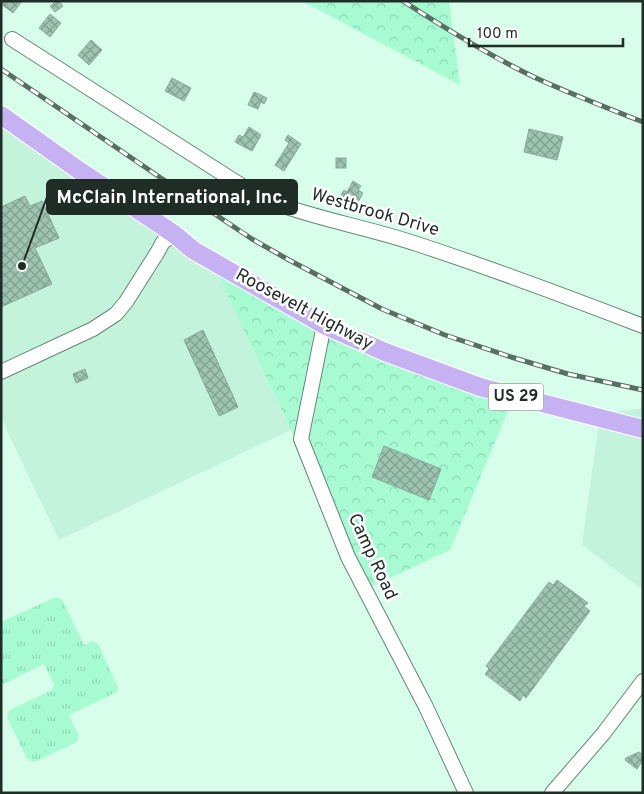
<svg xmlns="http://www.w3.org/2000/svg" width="644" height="794" font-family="Overpass,sans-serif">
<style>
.built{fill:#c4f3db}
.forest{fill:url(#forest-crowns)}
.park{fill:url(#park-tufts)}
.building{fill:url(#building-cross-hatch);stroke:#86ab99}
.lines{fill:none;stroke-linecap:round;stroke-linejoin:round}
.minor-casing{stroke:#648776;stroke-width:16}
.major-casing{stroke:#fff;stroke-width:20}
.minor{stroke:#fff;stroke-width:14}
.major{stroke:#c6b1f3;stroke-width:18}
.rail-casing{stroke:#596f64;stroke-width:5}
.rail{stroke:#fff;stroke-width:3;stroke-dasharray:9;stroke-linecap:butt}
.labels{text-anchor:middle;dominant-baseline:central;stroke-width:5;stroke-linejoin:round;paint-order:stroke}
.shield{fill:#fff;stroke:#626c67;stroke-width:1}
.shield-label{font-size:16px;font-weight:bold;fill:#1f2d26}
.street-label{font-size:18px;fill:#1f2d26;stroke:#fff}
.leader{fill:none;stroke:#1f2d26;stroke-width:2}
.callout-dot{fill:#1f2d26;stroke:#fff;stroke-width:2}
.callout{fill:#1f2d26;stroke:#1f2d26;stroke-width:2}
.callout-label{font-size:19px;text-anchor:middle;font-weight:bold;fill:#fff}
</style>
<defs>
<pattern id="forest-crowns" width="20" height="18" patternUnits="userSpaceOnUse" patternTransform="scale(1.25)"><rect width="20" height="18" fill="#a6fbd3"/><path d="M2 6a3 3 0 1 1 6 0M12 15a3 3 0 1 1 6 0" fill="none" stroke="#8ed7b5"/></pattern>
<pattern id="park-tufts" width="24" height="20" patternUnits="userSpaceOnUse" patternTransform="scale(1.25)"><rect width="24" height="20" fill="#a6fbd3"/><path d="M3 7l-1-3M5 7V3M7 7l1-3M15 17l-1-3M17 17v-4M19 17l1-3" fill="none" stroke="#8ed7b5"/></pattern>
<pattern id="building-cross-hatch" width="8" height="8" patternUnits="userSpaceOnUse" patternTransform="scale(1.25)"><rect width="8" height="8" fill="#9ec4b1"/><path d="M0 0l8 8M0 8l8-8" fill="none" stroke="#80a090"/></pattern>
</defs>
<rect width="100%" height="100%" fill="#d7feea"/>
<!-- built -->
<g class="built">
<polygon points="1,114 207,252 291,430 59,540 1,418"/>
<polygon points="643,408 643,590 582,545 600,414"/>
</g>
<!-- forest -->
<g class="forest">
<polygon points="302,1 449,1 460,85"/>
<polygon points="207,252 337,329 516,392 450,550 366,589"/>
</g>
<!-- park -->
<polygon class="park" points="56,597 62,599 84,645 93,641 98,644 118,687 117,692 69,715 79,736 77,742 34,762 27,759 7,717 10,710 52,690 54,685 44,664 1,685 1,622"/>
<!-- building -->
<g class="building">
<polygon points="1,1 22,1 13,13 1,4"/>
<polygon points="57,1 59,1 63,6 55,12 50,6"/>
<polygon points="50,14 61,23 50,37 39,28"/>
<polygon points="91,40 102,50 89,65 78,55"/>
<polygon points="172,78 191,88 184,101 165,91"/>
<polygon points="254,92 267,98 264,104 261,102 258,109 248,105"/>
<polygon points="249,127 261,135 252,151 235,142 239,135 243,137"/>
<polygon points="529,129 563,137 557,160 524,152"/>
<polygon points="288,135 301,144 284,171 275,165 289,143 285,140"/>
<rect x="336" y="158" width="10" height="10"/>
<polygon points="353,181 361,186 358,190 363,193 357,204 353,201 348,209 337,202 344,190 347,192"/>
<polygon points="25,196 30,206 42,201 59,238 35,248 52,284 1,307 1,207"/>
<polygon points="203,330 238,407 219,416 184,340"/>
<polygon points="85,369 88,378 76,383 73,374"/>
<polygon points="384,446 441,469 429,500 372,477"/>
<polygon points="557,580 588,603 584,606 590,611 526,698 523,695 520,701 485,674 489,669 486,666 549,582 553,585"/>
<polygon points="639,752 643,755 643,760 637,769 625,760 626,758"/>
</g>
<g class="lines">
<!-- minor casing -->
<g class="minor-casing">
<g id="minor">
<path d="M12 39 231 179C245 188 259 197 275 203 321 220 370 228 417 244 493 269 568 297 643 326"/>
<polyline points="324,325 301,439 348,557 426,707 466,793"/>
<polyline points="1,372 93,329 116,314 126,302 157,253 163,242 174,234"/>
<polyline points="552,793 603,734 643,681"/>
</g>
</g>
<!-- major casing -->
<g class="major-casing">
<polyline id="major" points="1,115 80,171 174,234 193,250 324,325 385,352 480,387 643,429"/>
</g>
<!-- minor -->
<use href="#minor" class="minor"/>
<!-- major -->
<use href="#major" class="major"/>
<!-- rail casing -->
<g class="rail-casing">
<g id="rail">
<path d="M403 1C446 29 490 56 536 78 571 94 607 108 643 122"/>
<polyline points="1,69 158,176 252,239 289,260 382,309 445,335 511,357 568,374 643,390"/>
</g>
</g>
<!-- rail -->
<use href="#rail" class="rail"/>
</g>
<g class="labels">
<!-- shield labels -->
<rect class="shield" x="488.5" y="383.5" width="55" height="27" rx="4"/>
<g class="shield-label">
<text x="516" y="397">US 29</text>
</g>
<!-- street labels -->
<g class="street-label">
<text transform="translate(375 213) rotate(16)">Westbrook Drive</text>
<text transform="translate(304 310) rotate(28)">Roosevelt Highway</text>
<text transform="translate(372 557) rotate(65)">Camp Road</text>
</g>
</g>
<!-- callouts -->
<path class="leader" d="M22 266L47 197"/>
<circle class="callout-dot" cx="22" cy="266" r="5"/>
<rect class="callout" x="47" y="180" width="250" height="34" rx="5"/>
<g class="callout-label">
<text x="172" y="203">McClain International, Inc.</text>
</g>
<!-- border -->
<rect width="644" height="794" fill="none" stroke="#1f2d26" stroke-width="5"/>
<!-- scale -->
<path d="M469 38v8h154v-8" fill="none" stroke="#1f2d26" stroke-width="2.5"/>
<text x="477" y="38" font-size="15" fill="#1f2d26" stroke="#ffffff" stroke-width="4" paint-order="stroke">100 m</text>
</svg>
